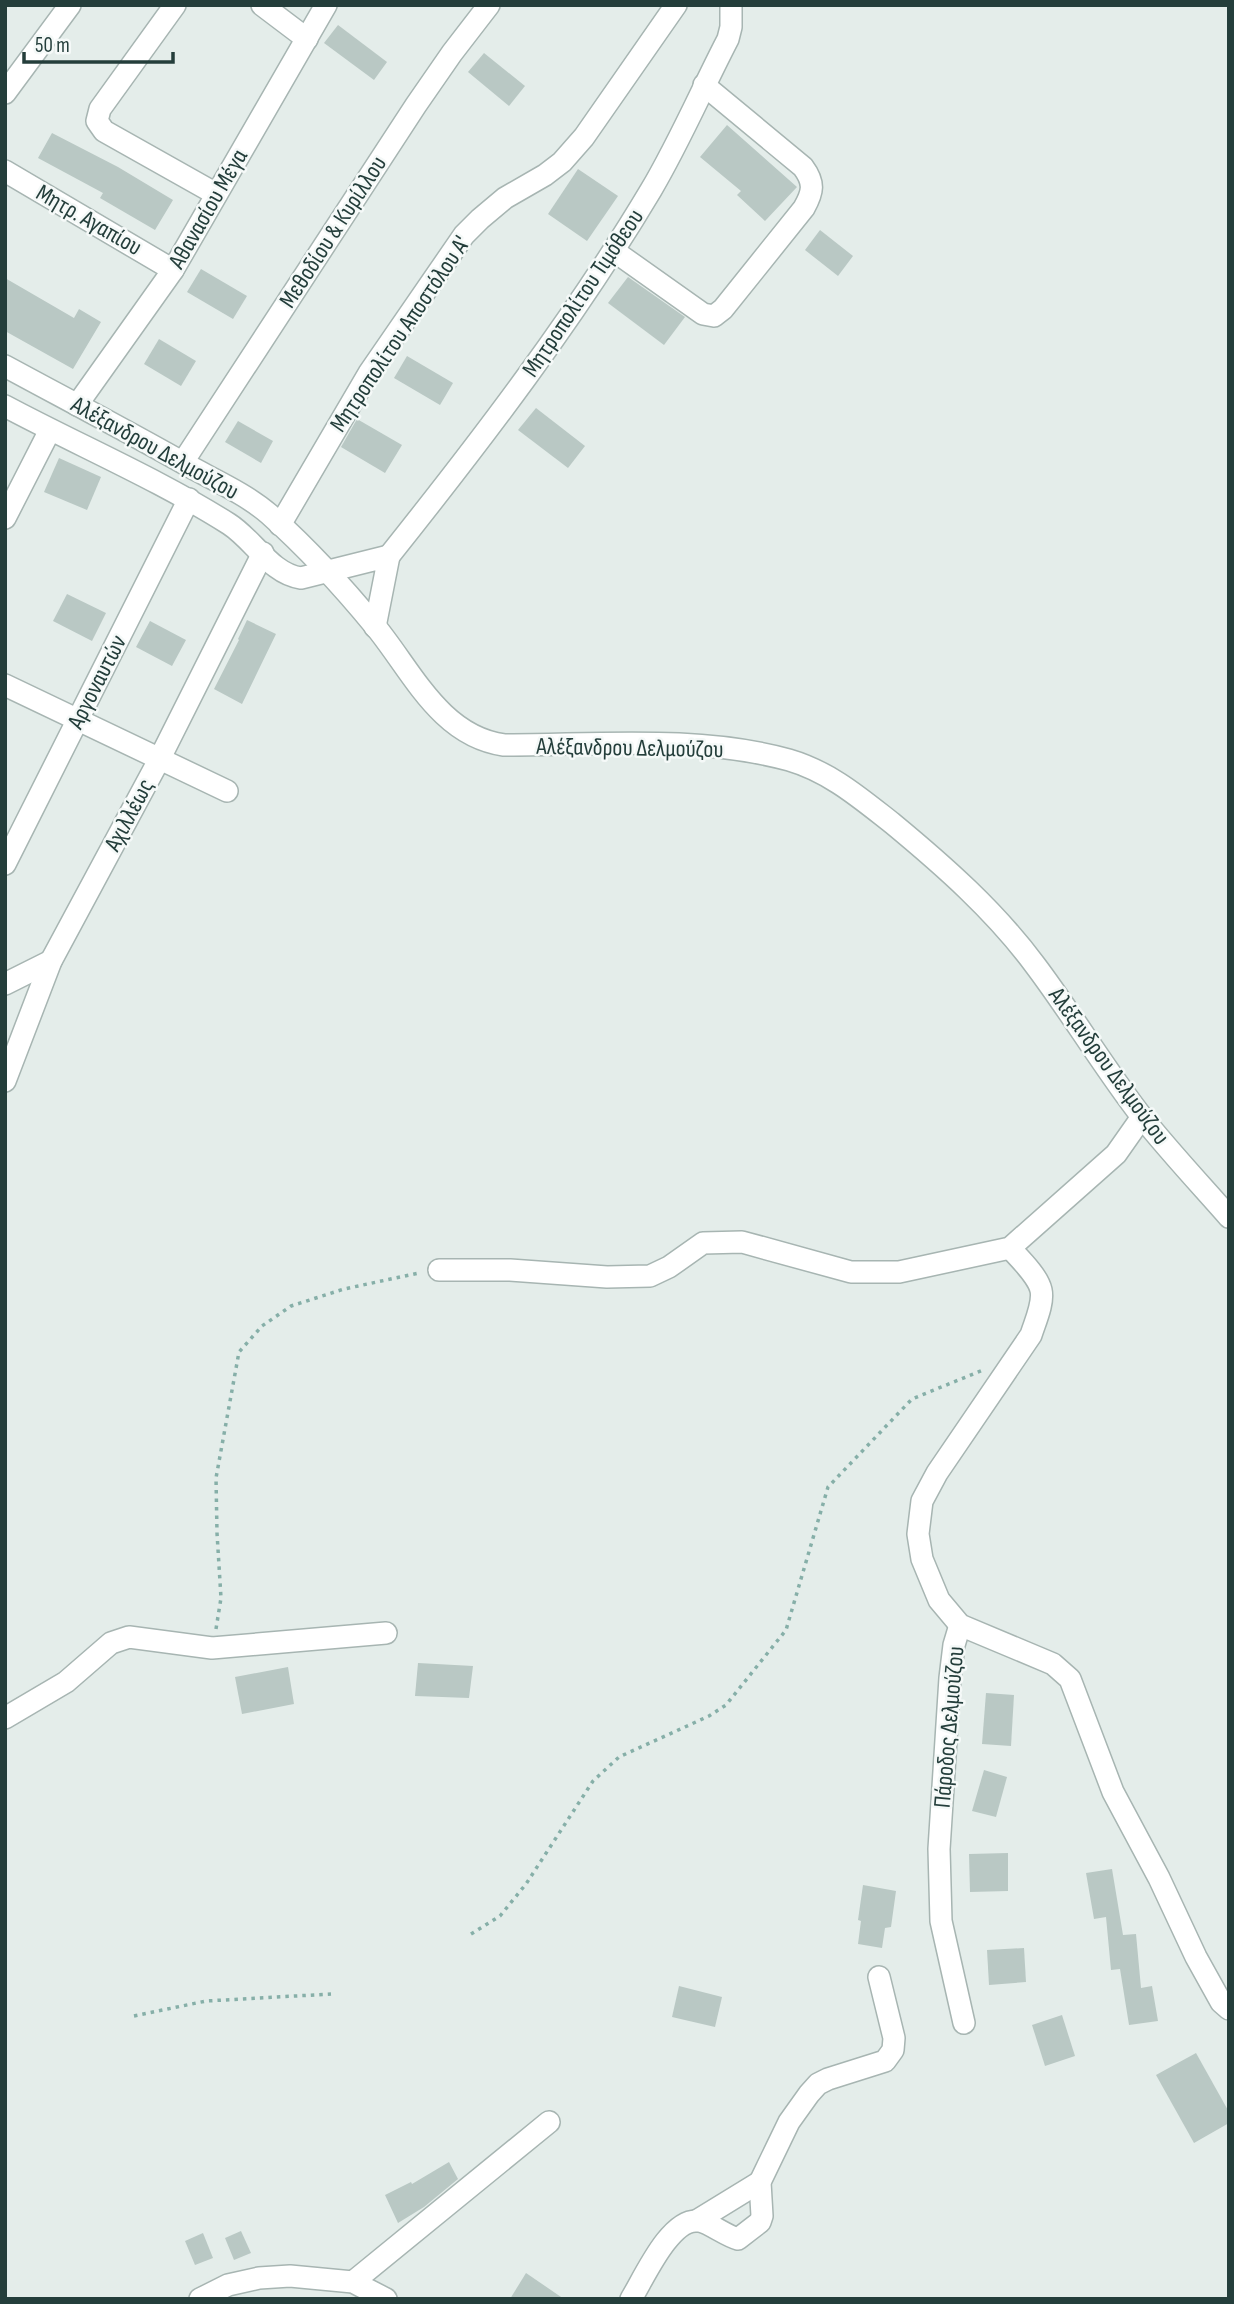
<svg xmlns="http://www.w3.org/2000/svg" width="1234" height="2304" font-family="'Sofia Sans Condensed',sans-serif">
<style>
.building{fill:#b9c8c4}
.lines{fill:none;stroke-linecap:round;stroke-linejoin:round}
.minor-casing{stroke:#a7b5b2;stroke-width:24}
.path{stroke:#86afa8;stroke-width:3.5;stroke-dasharray:3.5 5;stroke-linecap:butt}
.minor{stroke:#fff;stroke-width:21}
.labels{text-anchor:middle;dominant-baseline:central;stroke-width:5;stroke-linejoin:round;paint-order:stroke}
.street-label{font-size:24px;fill:#243e3b;stroke:#f5f9f8}
</style>
<rect width="100%" height="100%" fill="#e4edea"/>
<!-- building -->
<g class="building">
<polygon points="338,25 387,62 374,80 324,43"/>
<polygon points="484,53 525,86 509,106 468,72"/>
<polygon points="727,125 797,187 765,221 737,195 741,191 700,157"/>
<polygon points="52,133 118,167 173,200 155,230 100,198 103,193 38,158"/>
<polygon points="578,169 618,196 587,241 548,214"/>
<polygon points="820,230 853,256 838,276 805,250"/>
<polygon points="201,269 247,296 233,319 187,292"/>
<polygon points="628,277 685,317 664,345 608,303"/>
<polygon points="5,278 74,318 79,309 101,322 73,369 5,331"/>
<polygon points="159,339 196,361 181,386 144,364"/>
<polygon points="407,356 453,383 440,405 394,378"/>
<polygon points="536,408 585,446 568,468 518,430"/>
<polygon points="357,419 402,445 385,473 341,447"/>
<polygon points="238,421 273,441 261,463 225,442"/>
<polygon points="59,458 101,477 87,510 44,492"/>
<polygon points="67,594 106,613 92,641 53,621"/>
<polygon points="247,620 276,634 242,704 214,689 239,640 238,639"/>
<polygon points="150,621 186,640 172,666 136,647"/>
<polygon points="418,1663 473,1666 469,1698 415,1696"/>
<polygon points="288,1667 294,1704 242,1714 235,1677"/>
<polygon points="986,1693 1014,1695 1011,1746 982,1744"/>
<polygon points="984,1770 1007,1777 996,1817 972,1811"/>
<polygon points="1008,1853 1008,1891 970,1892 969,1854"/>
<polygon points="1112,1869 1123,1935 1136,1934 1141,1988 1152,1986 1158,2021 1129,2025 1120,1969 1111,1970 1106,1917 1094,1919 1086,1873"/>
<polygon points="863,1885 896,1891 891,1927 885,1928 882,1948 858,1944 861,1921 858,1920"/>
<polygon points="1024,1948 1026,1982 989,1985 987,1950"/>
<polygon points="679,1986 722,1997 715,2027 672,2017"/>
<polygon points="1062,2015 1075,2056 1045,2066 1032,2025"/>
<polygon points="1196,2053 1229,2112 1229,2123 1194,2143 1156,2075"/>
<polygon points="449,2162 458,2179 424,2207 398,2223 385,2195 411,2182 412,2184"/>
<polygon points="241,2231 251,2253 234,2260 225,2238"/>
<polygon points="203,2233 213,2258 195,2265 185,2241"/>
<polygon points="526,2273 564,2299 510,2299"/>
</g>
<g class="lines">
<!-- minor casing -->
<g class="minor-casing">
<g id="minor">
<polyline points="175,5 100,109 97,121 104,131 216,194"/>
<polyline points="262,5 307,39"/>
<polyline points="5,93 70,5"/>
<polyline points="5,171 173,270"/>
<path d="M614 251 703 314 714 316 723 309 804 208C813 192 815 183 803 167L704 85"/>
<path d="M5 366C66 399 127 431 187 465 214 480 246 494 269 514 307 548 343 587 375 626 412 671 440 736 504 745 597 745 698 735 789 760 830 772 860 798 892 823 944 866 995 911 1035 965 1072 1014 1104 1068 1142 1117 1169 1151 1200 1184 1229 1217"/>
<polyline points="77,405 173,270 326,5"/>
<path d="M5 406C80 446 158 479 229 524 254 540 271 574 301 578L389 556 375 627"/>
<polyline points="183,462 416,105 452,53 489,5"/>
<polyline points="5,518 50,430"/>
<polyline points="280,525 369,373 464,235 480,219 505,198 545,175 562,162 584,137 676,5"/>
<path d="M389 556C483 438 574 319 651 190 680 141 702 89 728 39L731 27V5"/>
<polyline points="5,685 227,791"/>
<polyline points="5,864 189,499"/>
<polyline points="5,984 51,961"/>
<polyline points="5,1081 51,961 159,760 263,553"/>
<path d="M1010 1248C1019 1258 1038 1276 1041 1290 1044 1303 1035 1322 1031 1335L937 1473 922 1501 918 1534 922 1559 939 1600 960 1625 1053 1664 1070 1679 1113 1792 1159 1878 1196 1957 1221 2002 1229 2009"/>
<polyline points="439,1270 510,1270 607,1277 650,1276 669,1267 703,1243 742,1242 851,1272 899,1272 1010,1248 1116,1154 1142,1117"/>
<polyline points="960,1625 954,1645 950,1678 939,1849 941,1921 964,2023"/>
<polyline points="5,1718 66,1682 111,1643 129,1637 212,1648 386,1633"/>
<polyline points="698,2220 760,2182"/>
<polyline points="353,2282 549,2122"/>
<polyline points="200,2299 228,2285 259,2278 290,2276 353,2282 386,2299"/>
<path d="M631 2299C644 2278 670 2218 698 2221 707 2221 726 2236 738 2239L760 2222 762 2216 760 2182 789 2122 809 2094 818 2084 828 2079 885 2061 893 2050 894 2038 879 1977"/>
</g>
</g>
<!-- path -->
<g class="path">
<polyline points="216,1629 221,1598 217,1533 216,1478 239,1352 262,1326 291,1306 344,1289 419,1273"/>
<polyline points="471,1934 500,1916 526,1884 593,1781 619,1757 709,1716 726,1705 786,1630 828,1487 912,1399 983,1370"/>
<polyline points="134,2016 206,2001 331,1994"/>
</g>
<!-- minor -->
<use href="#minor" class="minor"/>
</g>
<g class="labels">
<!-- street labels -->
<g class="street-label">
<text transform="translate(208 209) rotate(-60)">Αθανασίου Μέγα</text>
<text transform="translate(89 220) rotate(30)">Μητρ. Αγαπίου</text>
<text transform="translate(333 232) rotate(-57)">Μεθοδίου &amp; Κυρίλλου</text>
<text transform="translate(583 293) rotate(-56)">Μητροπολίτου Τιμόθεου</text>
<text transform="translate(400 334) rotate(-56)">Μητροπολίτου Αποστόλου Α'</text>
<text transform="translate(155 448) rotate(29)">Αλέξανδρου Δελμούζου</text>
<text transform="translate(97 682) rotate(-63)">Αργοναυτών</text>
<text transform="translate(630 748) rotate(1)">Αλέξανδρου Δελμούζου</text>
<text transform="translate(129 815) rotate(-62)">Αχιλλέως</text>
<text transform="translate(1109 1066) rotate(54)">Αλέξανδρου Δελμούζου</text>
<text transform="translate(949 1727) rotate(-85)">Πάροδος Δελμούζου</text>
</g>
</g>
<!-- border -->
<rect width="1234" height="2304" fill="none" stroke="#243e3b" stroke-width="14"/>
<!-- scale -->
<path d="M24 52v10h149v-10" fill="none" stroke="#243e3b" stroke-width="3.5"/>
<text x="35" y="52" font-size="21" fill="#243e3b" stroke="#f5f9f8" stroke-width="5" paint-order="stroke">50 m</text>
</svg>
